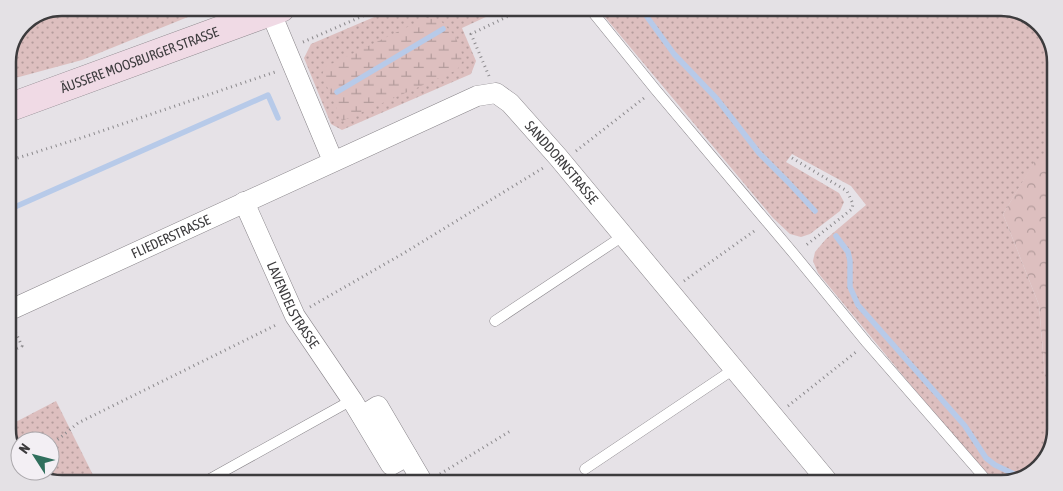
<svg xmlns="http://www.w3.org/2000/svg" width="1063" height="491" font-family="'Asap Condensed',sans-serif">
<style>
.grass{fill:url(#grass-dots)}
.forest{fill:url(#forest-crowns)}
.wetland{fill:url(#wetland-marsh)}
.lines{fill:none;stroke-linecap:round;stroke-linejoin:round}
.stream{stroke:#b7cae9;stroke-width:5.5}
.lane-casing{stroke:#878388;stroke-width:11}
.street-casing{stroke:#878388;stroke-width:21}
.secondary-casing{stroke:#878388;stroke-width:29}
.path{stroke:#8c8a8d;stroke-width:3;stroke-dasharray:1 4;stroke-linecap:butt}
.lane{stroke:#fff;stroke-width:10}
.street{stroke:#fff;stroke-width:20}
.secondary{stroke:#f0dae5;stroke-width:28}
.labels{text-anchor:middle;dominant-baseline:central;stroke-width:5;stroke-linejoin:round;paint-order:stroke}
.street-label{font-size:14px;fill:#3c3b3d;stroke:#f3eff4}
.rim{fill:none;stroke:#3c3b3d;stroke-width:2.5}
</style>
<defs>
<pattern id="grass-dots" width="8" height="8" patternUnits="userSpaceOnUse" patternTransform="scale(1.25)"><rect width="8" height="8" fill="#ddbfbf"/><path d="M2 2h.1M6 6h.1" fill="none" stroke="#b49c9c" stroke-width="1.8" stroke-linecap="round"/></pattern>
<pattern id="forest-crowns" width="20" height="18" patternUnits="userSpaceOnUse" patternTransform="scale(1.25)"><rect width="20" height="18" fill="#ddbfbf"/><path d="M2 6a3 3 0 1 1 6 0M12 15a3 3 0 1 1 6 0" fill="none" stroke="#b49c9c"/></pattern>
<pattern id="wetland-marsh" width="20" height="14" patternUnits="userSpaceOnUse" patternTransform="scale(1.25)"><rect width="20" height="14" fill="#ddbfbf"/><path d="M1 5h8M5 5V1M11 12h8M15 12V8" fill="none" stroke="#b49c9c"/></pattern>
</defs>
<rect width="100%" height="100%" fill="#e6e2e7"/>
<!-- grass -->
<g class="grass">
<polygon points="62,8 210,8 82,60 19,77 8,78 8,59 24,23"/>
<polygon points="393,9 503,9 462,28 476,61 471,74 342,130 331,124 304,58 311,44"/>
<polygon points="599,10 1022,12 1046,32 1055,58 1054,158 1035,162 1003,214 1039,305 1049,423 1042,461 1031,474 1001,483 992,483 818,273 813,261 815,252 826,239 866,205 851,186 792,154 786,162 839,193 844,202 840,211 810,234 801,237 790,234 773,218"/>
<polygon points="56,401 95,479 41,479 31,471 50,471 50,441 20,441 20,462 17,459 8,433 8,426"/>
</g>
<!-- forest -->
<polygon class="forest" points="1054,158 1051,450 1042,461 1049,423 1039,305 1003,214 1035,161"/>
<!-- wetland -->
<polygon class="wetland" points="426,18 440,20 455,36 464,59 457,70 342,121 322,75 325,67"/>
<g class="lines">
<!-- stream -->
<g class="stream">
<polyline points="642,10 674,54 717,99 759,153 788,182 815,211"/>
<polyline points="337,92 443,29"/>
<polyline points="8,210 268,95 278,118"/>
<polyline points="836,236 848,252 850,261 850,287 858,305 965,426 986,458 995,465 1014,474 1018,478"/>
</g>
<!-- lane casing -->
<g class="lane-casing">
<g id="lane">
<polyline points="591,10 655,89 794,254 867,343 989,483"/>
<polyline points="495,321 623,236"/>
<polyline points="585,469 734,369"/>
<polyline points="208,480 352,400"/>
</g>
</g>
<!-- street casing -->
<g class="street-casing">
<g id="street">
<polyline points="271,13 333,161"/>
<path id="s1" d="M244 202 295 316 352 400 391 465 407 456"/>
<path id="s2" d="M8 311 477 96 496 93 510 103 558 157 829 483"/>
<polyline points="362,416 378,406 422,481"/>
</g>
</g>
<!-- secondary casing -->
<g class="secondary-casing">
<g id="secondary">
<path id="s3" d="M8 108 281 8"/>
</g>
</g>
<!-- path -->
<g class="path">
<polyline points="303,42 379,9"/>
<polyline points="489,76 471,34 521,10"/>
<polyline points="576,151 644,98"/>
<polyline points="792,158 847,191 853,204 852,209 805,246"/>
<polyline points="8,161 87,136 275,72"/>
<polyline points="684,281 757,229"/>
<polyline points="310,307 404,253 543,168"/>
<polyline points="8,353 22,346 14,329"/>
<polyline points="788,406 856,352"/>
<polyline points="50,446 78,423 278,324"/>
<polyline points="33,473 34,471"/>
<polyline points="440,474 512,430"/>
</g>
<!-- lane -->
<use href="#lane" class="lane"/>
<!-- street -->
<use href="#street" class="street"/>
<!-- secondary -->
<use href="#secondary" class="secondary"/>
</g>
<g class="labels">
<!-- street labels -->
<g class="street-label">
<text stroke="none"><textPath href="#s3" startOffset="140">ÄUSSERE MOOSBURGER STRASSE</textPath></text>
<text stroke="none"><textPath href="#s2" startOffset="631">SANDDORNSTRASSE</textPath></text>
<text stroke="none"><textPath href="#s2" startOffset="179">FLIEDERSTRASSE</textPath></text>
<text stroke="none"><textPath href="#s1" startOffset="114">LAVENDELSTRASSE</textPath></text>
</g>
</g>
<!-- crop -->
<path d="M0 0H1063V491H0ZM62 16H1001A46 46 0 0 1 1047 62V429A46 46 0 0 1 1001 475H62A46 46 0 0 1 16 429V62A46 46 0 0 1 62 16Z" fill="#e4e1e5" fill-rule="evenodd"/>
<path class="rim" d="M62 16H1001A46 46 0 0 1 1047 62V429A46 46 0 0 1 1001 475H62A46 46 0 0 1 16 429V62A46 46 0 0 1 62 16Z"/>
<!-- north arrow -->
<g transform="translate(35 456) rotate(306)"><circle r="24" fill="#f3eff4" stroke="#aaa7ab"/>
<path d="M0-4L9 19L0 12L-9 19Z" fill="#306f5d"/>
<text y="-8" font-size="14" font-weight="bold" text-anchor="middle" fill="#3c3b3d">N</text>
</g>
</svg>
